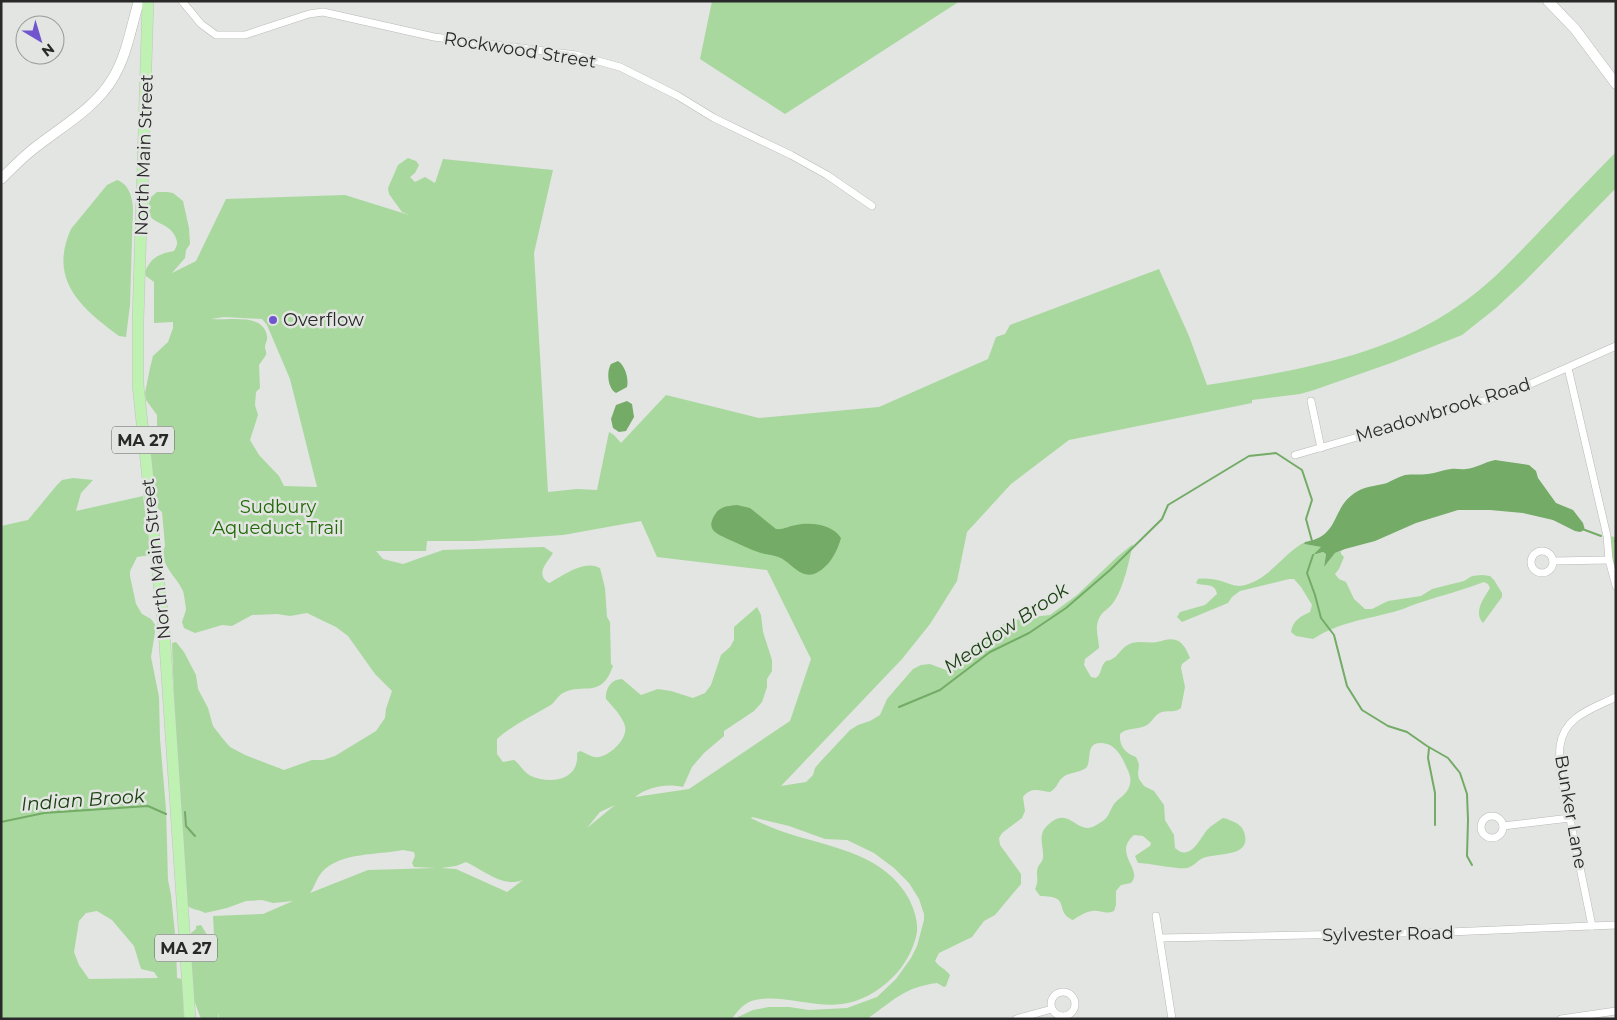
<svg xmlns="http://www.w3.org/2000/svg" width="1617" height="1020" font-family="Montserrat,sans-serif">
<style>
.green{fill:#a8d89e;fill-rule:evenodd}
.water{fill:#73ab67}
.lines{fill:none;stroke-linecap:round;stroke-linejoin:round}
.stream{stroke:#73ab67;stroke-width:2}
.street-casing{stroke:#b7bab6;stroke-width:8}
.secondary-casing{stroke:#b7bab6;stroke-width:11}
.primary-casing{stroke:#c3c3c3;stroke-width:12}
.street{stroke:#fff;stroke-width:7}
.secondary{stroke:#fff;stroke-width:10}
.primary{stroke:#bef1b2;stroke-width:11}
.poi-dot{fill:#7155ce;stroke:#e2e5e1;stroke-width:2}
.labels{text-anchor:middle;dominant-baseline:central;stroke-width:5;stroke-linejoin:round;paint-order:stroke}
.shield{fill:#e2e5e1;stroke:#606160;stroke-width:1}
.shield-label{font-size:16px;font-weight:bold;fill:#282928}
.street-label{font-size:18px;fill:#282928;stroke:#e2e5e1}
.poi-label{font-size:18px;fill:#282928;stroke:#e2e5e1;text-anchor:start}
.park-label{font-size:18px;fill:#216907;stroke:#e2e5e1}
.water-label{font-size:19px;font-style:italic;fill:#1a4011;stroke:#e2e5e1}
</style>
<rect width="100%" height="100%" fill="#e2e5e1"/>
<!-- green -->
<g class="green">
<polygon points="712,1 960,1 785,114 700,59"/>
<path d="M1616 152V188L1524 282 1496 308 1462 335 1391 363 1314 390 1300 394 1252 400V403L1069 440 1011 484 967 532 957 581 930 624 902 659 781 786 806 782 813 775 815 768 821 761 850 730 858 725 870 721 880 715 887 699 913 669 921 665 930 664 946 670 952 669 960 665 965 660 967 652 971 647 988 633 1002 625 1023 618 1050 615 1077 595 1117 557 1133 544C1129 561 1124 586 1115 600 1110 609 1101 611 1098 621 1095 631 1099 639 1099 648L1085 659 1084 665 1091 677 1096 678C1102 674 1100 667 1105 662 1111 658 1106 663 1112 659 1118 656 1121 649 1126 646 1136 639 1146 644 1157 642 1163 641 1169 638 1176 640 1184 643 1187 651 1190 658L1182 664 1181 668 1185 687 1181 708C1175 713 1170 710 1162 712 1155 714 1153 721 1147 725 1139 730 1127 727 1120 734 1119 746 1125 753 1136 757L1139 764 1138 774 1139 779 1144 786 1154 791 1164 805 1165 820 1174 835 1175 848C1190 862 1199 840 1207 830 1212 825 1217 822 1223 818 1231 820 1242 824 1244 832 1253 858 1217 852 1203 858 1198 860 1193 867 1187 868 1180 870 1149 863 1138 863L1135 856 1150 846 1151 843 1143 836 1134 835C1112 854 1144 869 1131 883L1121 885 1116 891V905L1114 911C1106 915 1100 910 1092 911 1085 912 1079 916 1073 920 1053 911 1073 896 1040 896L1035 889C1040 879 1035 875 1038 867 1039 864 1043 862 1043 857 1044 848 1038 837 1045 828 1070 800 1076 840 1098 824 1101 822 1105 820 1107 817 1110 813 1111 808 1114 804 1119 798 1127 794 1129 787 1133 778 1128 771 1124 762 1121 755 1115 746 1107 744 1083 738 1093 761 1086 768 1080 773 1068 772 1062 778 1057 783 1057 788 1050 792 1039 791 1032 786 1023 797L1025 811 1022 818 1002 833 999 838 1000 845 1021 874V884L995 915 984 921 972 937 939 953 935 961C939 967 946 969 950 975L946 986 944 987 937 983C904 987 893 1001 867 1019H737L738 1017 753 1010 769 1007H789L809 1010 847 1008 877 997 896 979 911 958 917 946 924 920V914L919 899 909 883 894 868 874 853 847 840 825 839 789 826 752 817 751 818C765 825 779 831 793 835 836 848 886 856 909 899 914 909 918 921 917 932 914 949 904 967 892 978 879 991 860 1002 842 1004 814 1008 782 994 755 1000 745 1002 737 1011 732 1019H219L218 1012V1019H201L194 1000 189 939 191 933 196 929V926L201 925 209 938 211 950 215 954 213 916 263 914 293 901 273 903 262 900 246 901 227 908 205 913C199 909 193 911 187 905L176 751 172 643 176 642 184 652 196 675 198 689 208 708 213 726 223 739 230 747 245 755 284 770 312 760H323L335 756 376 731 385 718 386 709 392 691 375 674 348 636 336 627 307 613 290 616 277 614 252 615 232 626 222 625 195 633 184 628 182 622 186 610C186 607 184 594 183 591 177 577 157 562 165 546L162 512 158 509 150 455 157 444 159 430 157 425V415L146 400 145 393 150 368 153 356 168 342 173 328V322L154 323V282L146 276 145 272C151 257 159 254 174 251 178 244 178 243 175 236 166 218 141 227 150 198L157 192H167L173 193 183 201 189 228 190 244 186 250 185 258 172 273 196 261 226 199 345 195 409 215 402 212 389 194 388 188 398 165 408 158 416 161 419 165 415 173 410 177 415 182 425 177 435 183 443 159 553 170 534 253 548 492 577 489 597 490 609 432 614 435 621 443 666 395 759 418 879 407 988 359 996 337 1005 334 1010 325 1159 269 1189 336 1207 385C1292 371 1386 357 1458 306 1488 286 1512 260 1537 234 1563 207 1589 179 1616 152ZM224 317 262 319 267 325 290 379 317 487 284 486 279 476 259 455 250 440 258 415 255 405 256 392 260 388 259 365 266 355C267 352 265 350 265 347 265 343 268 340 267 336 263 312 227 321 211 319ZM641 521 657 557 767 570 811 659 790 721 689 789 635 797C647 787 667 783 683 787L692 767 704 753 724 736V731L754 711 762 702 767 687V679L772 671V660L763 632 761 615 757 607 734 627V640L730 647 721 655 711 685 705 693 693 698 671 691 658 689 641 695 622 679C611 679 605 689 606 699 613 707 622 716 625 726 628 739 611 755 599 757 592 758 586 753 580 751L577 753C580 780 551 785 531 776 524 773 520 764 514 760L503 762 497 754V739C512 725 531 717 549 706 555 703 557 696 563 693 584 682 601 700 613 666L611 664 610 622 607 617 605 588 600 568C584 559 563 576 549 583 534 574 548 562 553 553L544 547 443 550 403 564 383 559 376 551H426L427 541H474L563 535ZM615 805 587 828 600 812ZM403 850 414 852 415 856 412 863 414 867 436 868 368 870 310 893C315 886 316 879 322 872 340 852 379 855 403 850ZM466 862C483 870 503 888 523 880L507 892 456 869 441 868 456 866Z"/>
<path d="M117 180C129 184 132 197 133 208L130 305 126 337 119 336C81 308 48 280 71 229L107 185Z"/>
<path d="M73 478 93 480 81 493 76 511 143 496 151 555 137 557 130 571V576L136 604 142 614 151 619 156 626 151 657 159 697 160 739 166 809 168 880 171 895 176 943 177 978 182 979 184 1019H1V526L28 520 57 485 62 480ZM97 911 112 920 134 946 141 969 154 972 158 978 89 979 79 965 74 952 79 921 86 913Z"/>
<polygon points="1607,536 1616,537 1616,586"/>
<path d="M1305 542 1304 544 1322 547 1314 555 1323 552 1326 554 1324 567 1335 553 1341 551V554L1344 557 1339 569 1335 574 1339 579 1346 582 1354 599 1365 609H1372L1388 601 1421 596 1432 589 1464 581 1472 576 1482 575 1490 576 1494 580 1502 593V597L1483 623C1473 612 1484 598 1490 588L1488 584 1484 582C1463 590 1443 595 1422 602 1411 605 1400 611 1389 613 1362 620 1338 623 1313 639L1296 636 1291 632C1293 620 1300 617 1310 612L1312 605 1301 587 1294 579H1289L1240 591 1232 597 1228 603 1182 622 1177 617 1180 612 1205 605 1217 594C1215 582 1205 587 1196 583L1198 579C1206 578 1214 579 1221 581 1228 583 1233 586 1240 586 1268 582 1282 554 1305 542Z"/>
</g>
<!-- water -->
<g class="water">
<path d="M618 361C625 365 629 379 627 387L616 393C608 389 606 372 611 364Z"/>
<polygon points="627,401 632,404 634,417 626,431 619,432 613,428 611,419 616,405"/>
<path d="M1495 460 1529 465 1536 471 1538 478 1556 503 1573 510 1583 523 1585 530 1580 532 1575 531 1553 520 1523 513 1490 510H1458L1416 523 1375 541 1345 549 1335 553 1324 567 1326 554 1323 552 1313 555 1321 547 1304 544 1305 542C1342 536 1330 506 1358 491 1367 486 1377 486 1387 483 1393 480 1398 477 1405 475 1412 474 1420 475 1428 474 1436 473 1443 470 1451 469 1456 468 1461 470 1466 469 1476 468 1485 462 1495 460Z"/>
<path d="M737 505 750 508 776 529C783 530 789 526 796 525 811 522 832 524 841 538 837 552 829 568 814 574 802 578 793 566 784 560 778 555 766 555 758 552 749 549 740 544 730 540 717 534 704 530 716 513 721 506 729 506 737 505Z"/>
</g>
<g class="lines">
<!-- stream -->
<g class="stream">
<polyline points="1585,530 1601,536"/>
<polyline points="1615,541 1616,541"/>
<polyline points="1313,555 1307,573 1315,595 1321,618 1334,635 1347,686 1362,710 1388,726 1407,732 1427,746 1448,758 1460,773 1467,794 1468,820 1467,856 1472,865"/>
<polyline points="899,707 940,690 990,652 1029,633 1066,608 1110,570 1162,519 1168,505 1249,456 1276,453 1302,470 1312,500 1306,519 1312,541"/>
<polyline points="1429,748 1428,758 1435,793 1435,825"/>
<polyline points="185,812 186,826 195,836"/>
<polyline points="1,822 44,813 148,806 166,814"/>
</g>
<!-- street casing -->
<g class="street-casing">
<g id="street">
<polyline points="182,1 201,24 216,35 245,35 309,14 323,12 434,37 576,55 620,67 678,96 714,118 791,155 827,175 872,206"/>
<polyline points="1568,368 1607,536 1609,560 1616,586"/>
<polyline points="1311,401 1321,448"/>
<polyline points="1295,455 1497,397 1528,385 1616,346"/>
<circle cx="1542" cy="562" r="11"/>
<polyline points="1553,561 1609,560"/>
<circle cx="1492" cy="827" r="11"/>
<polyline points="1503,826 1570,818"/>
<polyline points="1156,916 1172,1019"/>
<path d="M1592 926 1560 770C1560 762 1559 753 1560 746 1564 716 1592 709 1616 697"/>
<polyline points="1160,938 1449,932 1616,925"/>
<circle cx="1063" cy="1004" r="12"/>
<polyline points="1016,1019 1052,1009"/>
<polyline points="1561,1019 1616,1011"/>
</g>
</g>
<!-- secondary casing -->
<g class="secondary-casing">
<g id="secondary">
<polyline points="1548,1 1575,29 1616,84"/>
<path d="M1 179C11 169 21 159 32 150 59 128 95 109 113 78 127 55 131 27 139 1"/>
</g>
</g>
<!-- primary casing -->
<g class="primary-casing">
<polyline id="primary" points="148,1 138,320 138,385 164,630 190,1019"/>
</g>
<!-- street -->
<use href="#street" class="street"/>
<!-- secondary -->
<use href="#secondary" class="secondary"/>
<!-- primary -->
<use href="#primary" class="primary"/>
</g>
<!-- markers -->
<circle class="poi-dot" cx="273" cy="320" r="5"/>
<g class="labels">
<!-- shield labels -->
<g class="shield">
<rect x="112" y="426.5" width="62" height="27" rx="4"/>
<rect x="155" y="934.5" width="62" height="27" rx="4"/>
</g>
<g class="shield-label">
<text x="143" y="440">MA 27</text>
<text x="186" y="948">MA 27</text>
</g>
<!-- street labels -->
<g class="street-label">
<text transform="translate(520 50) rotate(9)">Rockwood Street</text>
<text transform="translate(144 155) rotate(-88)">North Main Street</text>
<text transform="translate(1443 410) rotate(-17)">Meadowbrook Road</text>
<text transform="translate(156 559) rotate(-96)">North Main Street</text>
<text transform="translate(1571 812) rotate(80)">Bunker Lane</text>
<text transform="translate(1388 934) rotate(-1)">Sylvester Road</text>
</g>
<!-- poi labels -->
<g class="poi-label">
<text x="283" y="320">Overflow</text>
</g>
<!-- park labels -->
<g class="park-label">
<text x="278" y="507">Sudbury<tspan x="278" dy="21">Aqueduct Trail</tspan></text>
</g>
<!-- water labels -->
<g class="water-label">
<text transform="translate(1006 628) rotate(-34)">Meadow Brook</text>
<text transform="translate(83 800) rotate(-4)">Indian Brook</text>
</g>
</g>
<!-- border -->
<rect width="1617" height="1020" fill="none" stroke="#282928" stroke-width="5"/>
<!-- north arrow -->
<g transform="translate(40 40) rotate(142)"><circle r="24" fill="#e2e5e1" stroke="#989a97"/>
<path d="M0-4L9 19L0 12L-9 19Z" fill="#7155ce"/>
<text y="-8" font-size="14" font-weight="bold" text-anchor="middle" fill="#282928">N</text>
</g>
</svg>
